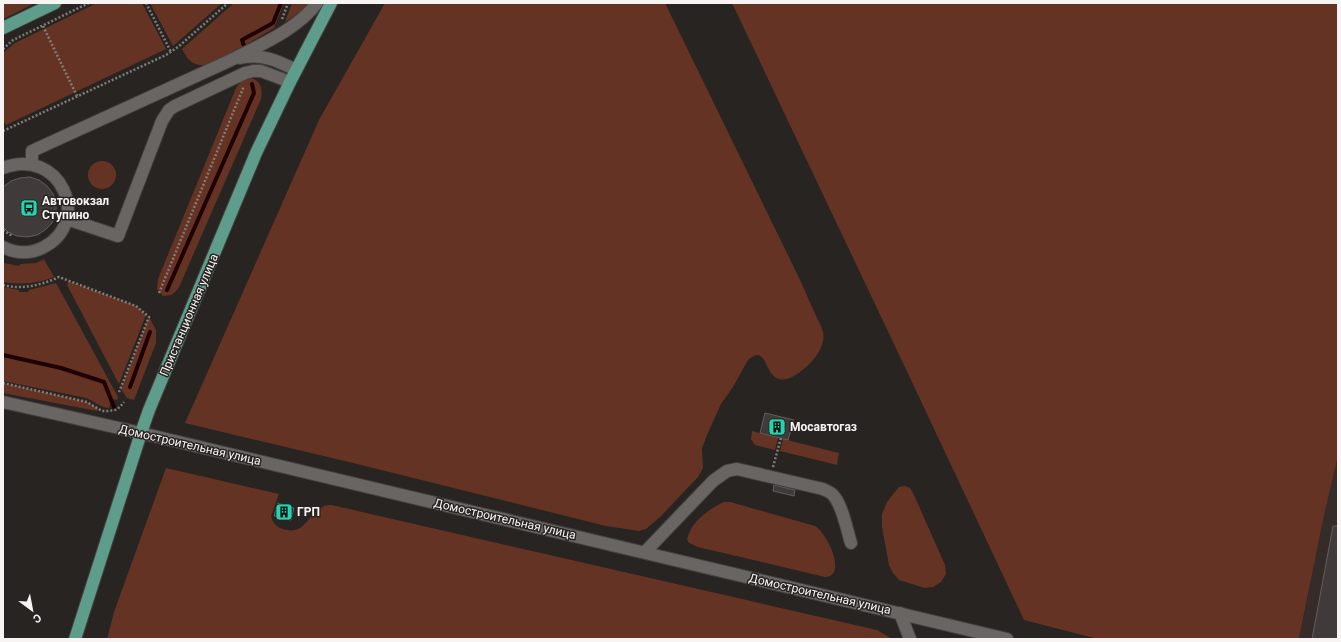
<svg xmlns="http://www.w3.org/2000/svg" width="1341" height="642" font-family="Roboto,sans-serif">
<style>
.built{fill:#352b28}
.green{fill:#653323}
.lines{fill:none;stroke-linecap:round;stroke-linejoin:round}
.stream{stroke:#1f0000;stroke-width:4}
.building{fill:#403b3a;stroke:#625e5c}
.minor-casing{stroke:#43403f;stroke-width:14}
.major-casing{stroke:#43403f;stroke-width:14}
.path{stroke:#807d7b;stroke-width:2.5;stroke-dasharray:2 2;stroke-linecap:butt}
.minor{stroke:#696563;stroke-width:12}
.major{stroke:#5e9d8b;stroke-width:12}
.labels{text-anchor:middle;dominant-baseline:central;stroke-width:3;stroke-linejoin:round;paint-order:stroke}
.poi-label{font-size:12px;font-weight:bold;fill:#f7f4f3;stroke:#272422;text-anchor:start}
.street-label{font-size:12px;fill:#f7f4f3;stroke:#272422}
</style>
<rect width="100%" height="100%" fill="#272422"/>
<!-- built -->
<polygon class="built" points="1338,456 1338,639 1299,639 1325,511"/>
<!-- green -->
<g class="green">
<polygon points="3,3 35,3 3,19"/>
<polygon points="97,3 142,3 166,49 6,125 3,120 3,53 15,43"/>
<polygon points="150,3 222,3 173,46"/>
<polygon points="234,3 284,3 274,28 244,46 214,62 206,65 199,65 193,63 188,59 182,49"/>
<polygon points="292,3 309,3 303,10 285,22"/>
<path d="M385 3H665L802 284C807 296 812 307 817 318 819 322 822 327 823 332 827 350 806 370 792 377 761 391 771 339 748 360L733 387 721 404 707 435 702 448 703 468 698 477 661 516 646 529 639 531 606 526 353 463 185 423 319 120Z"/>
<polygon points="732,3 1338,3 1338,456 1325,511 1299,638 1302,639 1098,639 1024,620 903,363"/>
<path d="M247 78C260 78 263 88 261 99L180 285C176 293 172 296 163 296L157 289 158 279 236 88 242 80Z"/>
<circle cx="102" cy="175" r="14"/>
<path d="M44 259 54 277C37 284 20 285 3 282V261H4V263L19 266 20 264 36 263Z"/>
<polygon points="68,281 136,306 146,315 119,384 67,285"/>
<path d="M56 283 118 397 117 400 112 399 109 408C101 408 94 401 86 398L3 381V287L19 290V292H28L29 290Z"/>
<polygon points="149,317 156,330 156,343 134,400 127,398 121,389"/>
<polygon points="3,383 87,402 98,408 97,411 3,393"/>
<polygon points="752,431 778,438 775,450 755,445 751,439"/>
<polygon points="783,439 839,453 837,465 780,451"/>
<path d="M166 468 279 494 271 516C273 523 276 527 283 529 304 536 307 516 321 508 326 504 331 505 336 506L877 630 892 639H107L114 612Z"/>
<polygon points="905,486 910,488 914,495 945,565 946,574 941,582 933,587 925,588 899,580 893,573 889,565 882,527 882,514 887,502 894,493 899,487"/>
<path d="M724 502H730L815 526C827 533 848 576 825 577L698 547 689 543 687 540C690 522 709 509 724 502Z"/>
</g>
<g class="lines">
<!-- stream -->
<g class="stream">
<polyline points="244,46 242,40 273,23 281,3"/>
<polyline points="167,290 254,93 252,84"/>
<polyline points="3,355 61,368 104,382 114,407"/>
<polyline points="130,387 150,332"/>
</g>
</g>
<!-- building -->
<g class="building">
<polygon points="30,177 39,180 47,186 53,194 56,203 56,213 52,223 45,230 37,235 27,237 17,236 8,232 3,227 3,187 11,181 20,178"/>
<polygon points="765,413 794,420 788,440 760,433"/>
<polygon points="774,485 795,490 794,496 773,491"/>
<polygon points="278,503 294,508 291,520 274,516"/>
<polygon points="1333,526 1338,526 1338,639 1312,639"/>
</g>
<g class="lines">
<!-- minor casing -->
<g class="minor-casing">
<g id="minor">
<path d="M240 58C261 53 278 61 296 70"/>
<path d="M32 164V151L229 61C258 46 297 30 317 3"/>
<path d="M3 168C60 146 93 221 44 247 31 254 17 254 3 247"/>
<polyline points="67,219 118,236 162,121 169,110 175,106 245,73 253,71 261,71 290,82"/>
<polyline points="3,402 141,433 1007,639"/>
<path d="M645 552 713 481 727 471 737 469 823 489C826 491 829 491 832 494 842 503 847 530 851 543"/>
<polyline points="900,613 910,639"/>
</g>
</g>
<!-- major casing -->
<g class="major-casing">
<g id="major">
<polyline points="3,28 55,3"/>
<polyline points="75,639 141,433 149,410 256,153 290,82 331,3"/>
</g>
</g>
<!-- path -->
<g class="path">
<polyline points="146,3 171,52"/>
<polyline points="282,19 288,3"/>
<polyline points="43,26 77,96"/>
<polyline points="3,49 13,40 89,3"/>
<polyline points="3,131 166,55 178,47 228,3"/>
<polyline points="3,230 12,236"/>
<path d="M3 285C22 290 42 285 59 277L136 306 149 317 119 392"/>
<polyline points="159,293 244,86"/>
<polyline points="3,383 87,402 102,411 108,411 115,410 120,407 124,402"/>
<polyline points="773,467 781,438"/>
</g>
<!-- minor -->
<use href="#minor" class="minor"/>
<!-- major -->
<use href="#major" class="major"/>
</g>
<!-- icons -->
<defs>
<g id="bus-square" transform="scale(0.9)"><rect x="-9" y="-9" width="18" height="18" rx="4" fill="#25d5ae" stroke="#272422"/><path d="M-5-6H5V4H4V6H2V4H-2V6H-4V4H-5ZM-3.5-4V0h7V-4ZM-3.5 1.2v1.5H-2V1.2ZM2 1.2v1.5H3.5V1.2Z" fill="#111"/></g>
<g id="building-square" transform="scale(0.9)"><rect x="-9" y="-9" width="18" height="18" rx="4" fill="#25d5ae" stroke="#272422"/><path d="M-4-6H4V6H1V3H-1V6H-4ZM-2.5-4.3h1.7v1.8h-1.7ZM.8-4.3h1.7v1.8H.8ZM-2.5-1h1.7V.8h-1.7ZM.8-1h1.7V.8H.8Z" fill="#111"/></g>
</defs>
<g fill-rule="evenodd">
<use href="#bus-square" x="29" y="208"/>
<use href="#building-square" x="777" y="427"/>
<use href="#building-square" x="284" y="512"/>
</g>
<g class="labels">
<!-- poi labels -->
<g class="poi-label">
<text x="42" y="201">Автовокзал<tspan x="42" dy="14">Ступино</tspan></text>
<text x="790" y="427">Мосавтогаз</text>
<text x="297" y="512">ГРП</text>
</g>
<!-- street labels -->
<g class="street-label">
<text transform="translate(189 315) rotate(-67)">Пристанционная улица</text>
<text transform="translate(190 445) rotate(13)">Домостроительная улица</text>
<text transform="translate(505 519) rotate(13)">Домостроительная улица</text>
<text transform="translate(820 594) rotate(13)">Домостроительная улица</text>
</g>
</g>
<!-- border -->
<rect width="1341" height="642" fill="none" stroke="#f7f4f3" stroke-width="8"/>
<!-- north arrow -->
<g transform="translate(32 610) rotate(148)" stroke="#272422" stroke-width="3" paint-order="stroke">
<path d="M0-3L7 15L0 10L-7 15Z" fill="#f7f4f3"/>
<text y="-6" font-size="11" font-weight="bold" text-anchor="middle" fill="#f7f4f3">С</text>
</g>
</svg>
